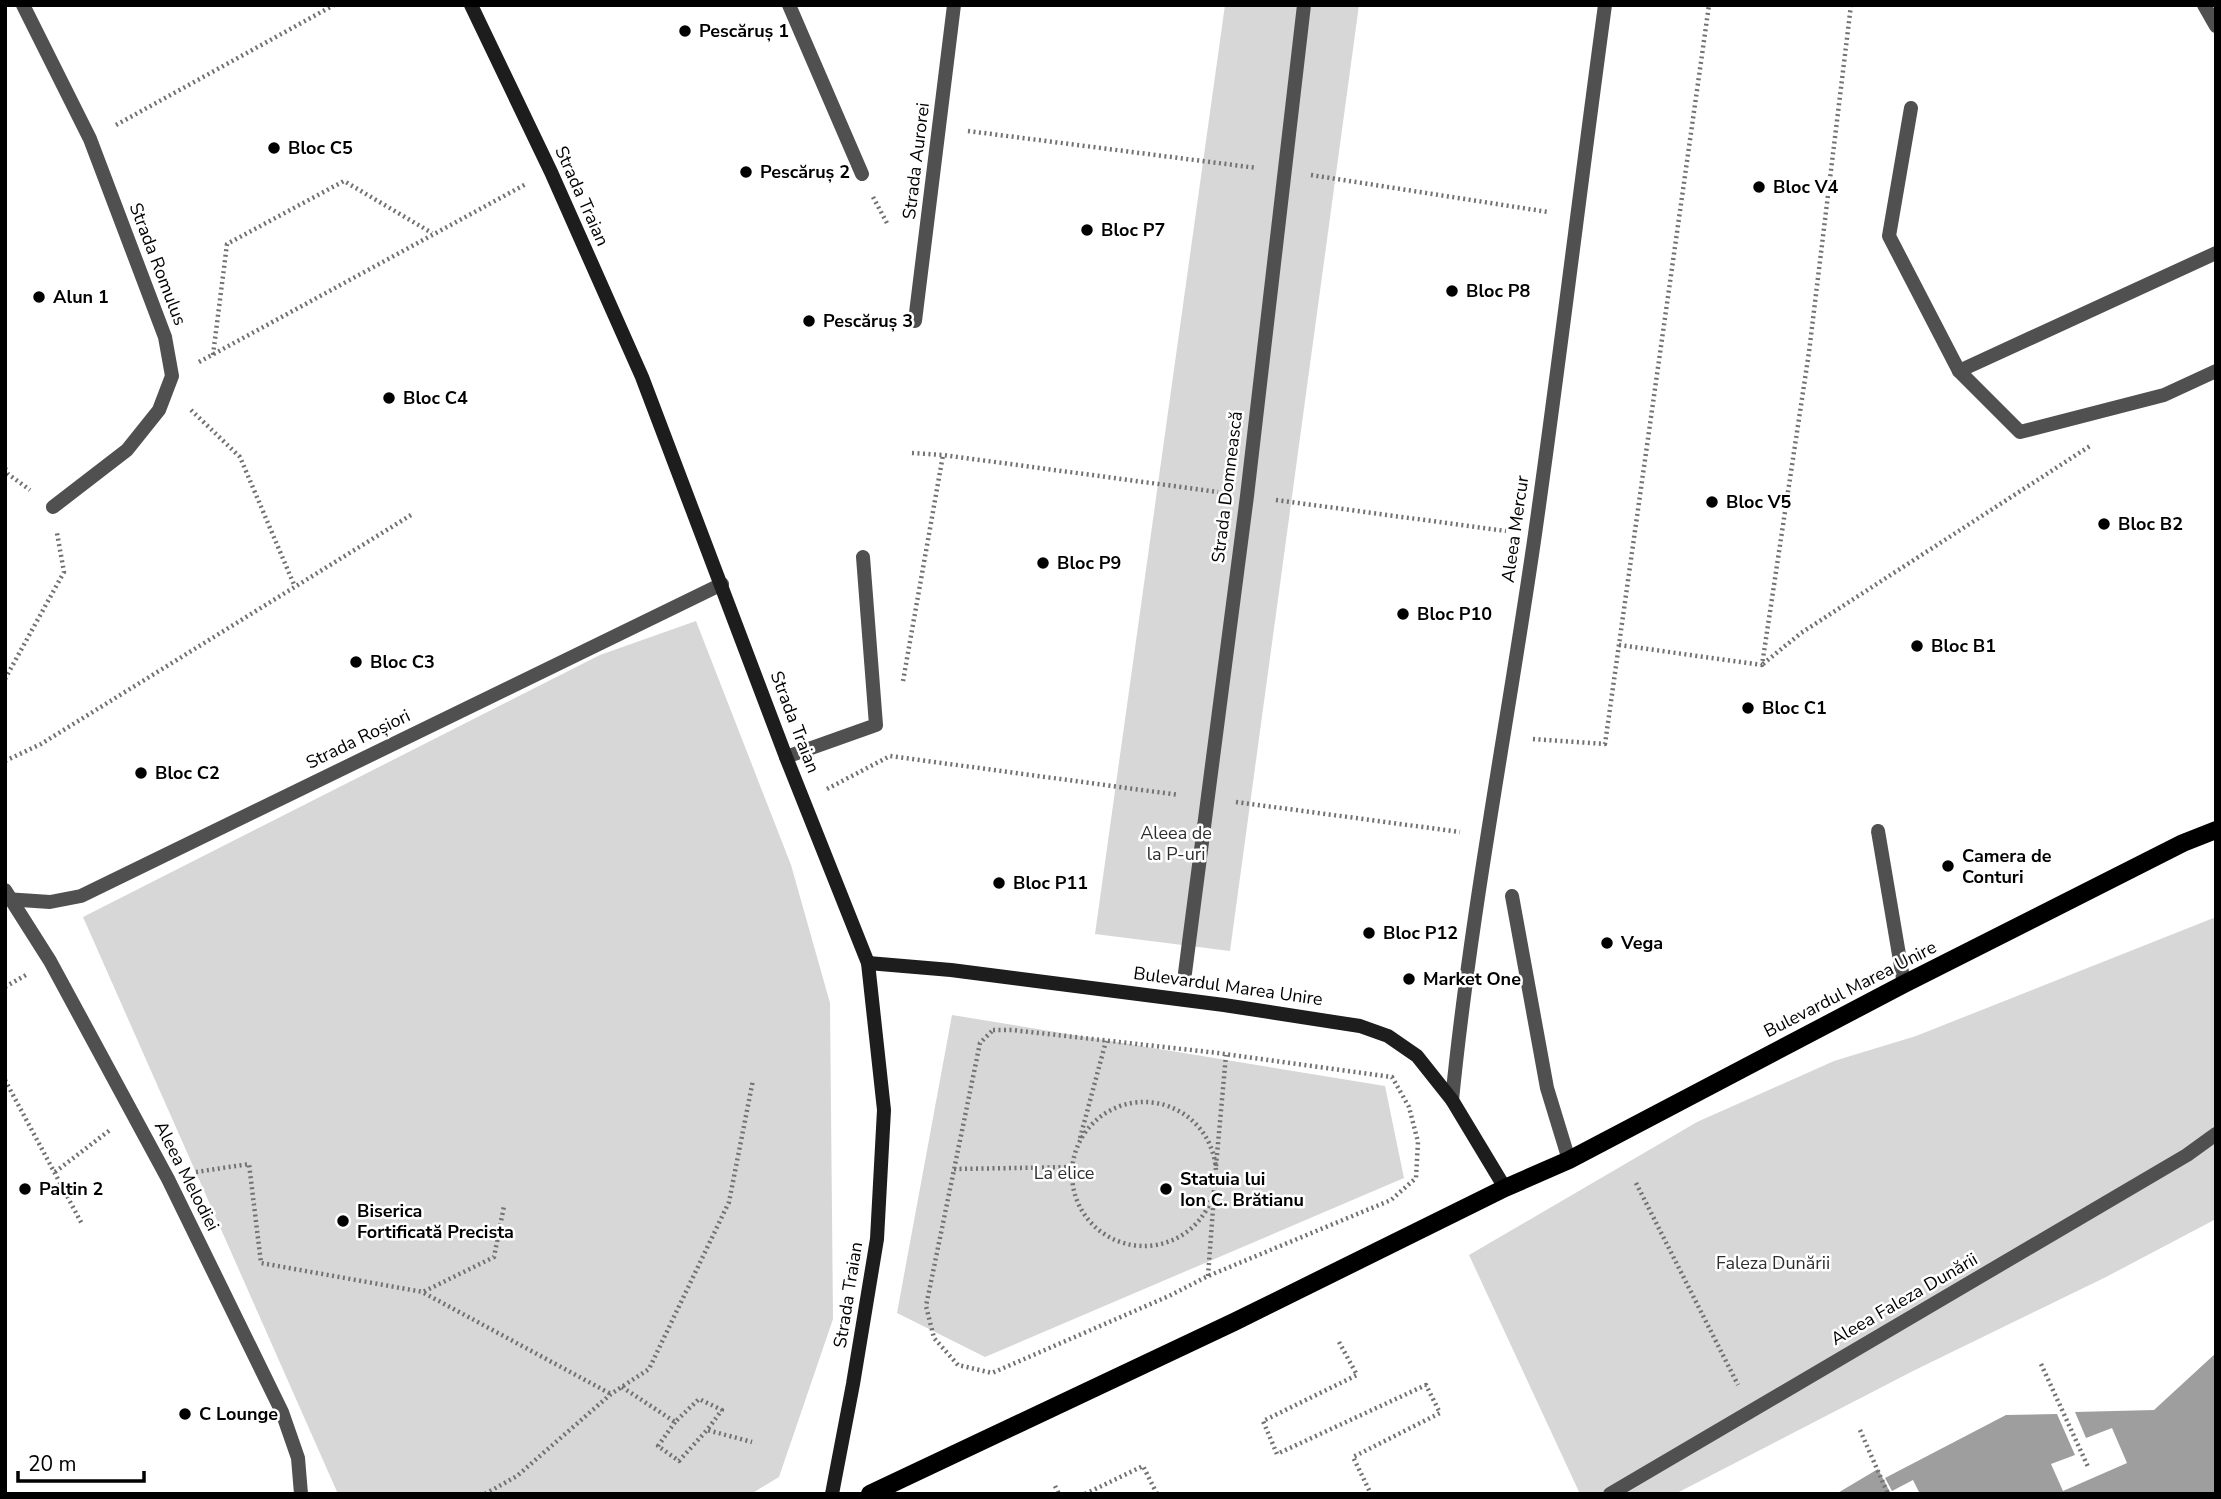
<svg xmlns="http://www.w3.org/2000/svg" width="2221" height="1499" font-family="'Nunito Sans',sans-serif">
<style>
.green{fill:#d7d7d7}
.water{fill:#9e9e9e}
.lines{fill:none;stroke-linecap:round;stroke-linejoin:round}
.path{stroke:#727272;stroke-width:4.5;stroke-dasharray:2 3.5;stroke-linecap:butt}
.service{stroke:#505050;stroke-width:14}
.pedestrian{stroke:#505050;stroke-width:14}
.minor{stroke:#505050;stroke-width:14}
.tertiary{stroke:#505050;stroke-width:14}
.secondary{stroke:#1d1d1d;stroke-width:14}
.primary{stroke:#000;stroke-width:18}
.poi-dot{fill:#000;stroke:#fff;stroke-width:2.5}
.labels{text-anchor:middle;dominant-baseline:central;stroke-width:5;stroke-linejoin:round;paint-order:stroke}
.poi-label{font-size:18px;font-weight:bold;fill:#000;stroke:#fff;text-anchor:start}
.street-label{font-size:18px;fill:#000;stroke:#fff}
.park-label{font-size:18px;fill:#2e2e2e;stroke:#fff}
</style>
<rect width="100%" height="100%" fill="#fff"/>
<!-- green -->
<g class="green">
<polygon points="1225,5 1359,5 1230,951 1095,934"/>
<polygon points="696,621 791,865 830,1003 833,1319 779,1477 751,1494 338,1494 83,917 600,655"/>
<polygon points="2216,917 2216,1219 2106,1277 1913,1371 1675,1494 1580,1494 1469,1255 1697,1122 1834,1061 1916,1036"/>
<polygon points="952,1015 1385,1086 1404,1178 985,1357 897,1313"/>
</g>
<!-- water -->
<g class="water">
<polygon points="2216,1353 2216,1494 1920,1494 1913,1480 1892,1491 1885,1478 2006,1415 2057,1414 2075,1455 2051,1464 2063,1491 2127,1463 2112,1428 2086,1438 2075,1412 2154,1410"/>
<polygon points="1878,1469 1890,1492 1836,1494"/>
</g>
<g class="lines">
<!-- path -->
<g class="path">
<polyline points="116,125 334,5"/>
<polyline points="968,131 1257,168"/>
<polyline points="1311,175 1548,212"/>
<polyline points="873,197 888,225"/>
<polyline points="213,355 227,244 344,181 432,233"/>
<polyline points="199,362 526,184"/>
<polyline points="191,410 240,457 295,587"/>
<polyline points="912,453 943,455 1218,492"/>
<polyline points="5,468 8,474 30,490"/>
<polyline points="1276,500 1506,531"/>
<polyline points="1619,645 1762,665 1809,352 1851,5"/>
<polyline points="1763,664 1801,633 2090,446"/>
<polyline points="5,679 64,572 57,533"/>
<polyline points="903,681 943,455"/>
<polyline points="1533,739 1605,744 1709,5"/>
<polyline points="5,761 41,744 411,515"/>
<polyline points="827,789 890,756 1179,795"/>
<polyline points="1236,802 1460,832"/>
<polyline points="5,987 26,975"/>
<polygon points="993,1030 1012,1030 1218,1053 1392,1077 1409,1107 1418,1142 1416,1178 1391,1200 1208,1276 1169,1296 992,1373 958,1365 934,1338 926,1306 980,1043"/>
<polyline points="5,1080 82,1224"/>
<circle cx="1144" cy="1174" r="72"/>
<polyline points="1080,1138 1106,1041"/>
<polyline points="1216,1166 1226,1055"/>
<polyline points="954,1169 1072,1167"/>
<polyline points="55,1172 110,1130"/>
<polyline points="196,1172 249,1164 261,1263 423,1292 494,1257 504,1206"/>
<polyline points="1636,1183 1738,1385"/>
<polyline points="1208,1276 1214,1195"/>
<polyline points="424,1293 611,1394"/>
<polyline points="1339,1342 1357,1375 1263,1421 1277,1454 1426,1385 1440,1413 1353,1457 1371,1494"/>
<polyline points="2041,1364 2089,1469"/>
<polyline points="622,1387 675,1422 699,1399 722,1410 707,1430 752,1442"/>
<polyline points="675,1422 658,1446 679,1461 707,1430"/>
<polyline points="1860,1430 1888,1494"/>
<polyline points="1055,1486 1059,1494"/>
<polyline points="485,1494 517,1476 611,1394 649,1369 729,1202 753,1080"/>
<polyline points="1085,1494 1143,1466 1157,1494"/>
</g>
<!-- service -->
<g class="service">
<polyline points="789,5 862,174"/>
<polyline points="1911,108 1889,236 1959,371 2020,432 2164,395 2216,371"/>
<polyline points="1959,371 2216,253"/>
<polyline points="1878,831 1904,984"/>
<polyline points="1512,896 1547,1088 1569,1160"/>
<path d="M1452 1100C1471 910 1508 722 1535 534 1560 358 1581 181 1605 5"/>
</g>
<!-- pedestrian -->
<g class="pedestrian">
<polyline points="1185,973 1247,496 1304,5"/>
<polyline points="1610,1494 2187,1155 2216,1134"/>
</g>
<!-- minor -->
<g class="minor">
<polyline points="23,5 90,139 165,337 172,376 159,410 127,450 53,507"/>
<polyline points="2204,5 2216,26"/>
<polyline points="915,321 954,5"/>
<polyline points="786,757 876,725 863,557"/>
<polyline points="5,890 50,961 168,1179 282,1412 298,1458 301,1494"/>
</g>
<!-- tertiary -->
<polyline class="tertiary" points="5,899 50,902 81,896 722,584"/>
<!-- secondary -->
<g class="secondary">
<polyline points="471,5 551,172 642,377 786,757 868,963 884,1110 877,1239 853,1384 832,1494"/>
<polyline points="868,963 951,970 1224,1005 1360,1026 1388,1036 1417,1056 1452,1100 1505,1188"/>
</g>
<!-- primary -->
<polyline class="primary" points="870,1494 1234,1322 1505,1188 1569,1160 1904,984 2183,843 2216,830"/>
</g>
<!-- markers -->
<g class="poi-dot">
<circle cx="685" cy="31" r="7"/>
<circle cx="274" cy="148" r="7"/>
<circle cx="746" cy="172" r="7"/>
<circle cx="1759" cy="187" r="7"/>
<circle cx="1087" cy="230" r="7"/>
<circle cx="1452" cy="291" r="7"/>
<circle cx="39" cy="297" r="7"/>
<circle cx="809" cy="321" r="7"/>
<circle cx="389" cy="398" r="7"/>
<circle cx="1712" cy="502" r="7"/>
<circle cx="2104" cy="524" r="7"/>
<circle cx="1043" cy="563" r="7"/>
<circle cx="1403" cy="614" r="7"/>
<circle cx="1917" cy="646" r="7"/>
<circle cx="356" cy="662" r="7"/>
<circle cx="1748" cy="708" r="7"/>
<circle cx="141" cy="773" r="7"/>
<circle cx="1948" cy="866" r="7"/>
<circle cx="999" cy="883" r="7"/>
<circle cx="1369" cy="933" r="7"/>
<circle cx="1607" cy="943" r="7"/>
<circle cx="1409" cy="979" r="7"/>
<circle cx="25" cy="1189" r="7"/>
<circle cx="1166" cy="1189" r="7"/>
<circle cx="343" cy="1221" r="7"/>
<circle cx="185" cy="1414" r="7"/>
</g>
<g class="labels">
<!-- poi labels -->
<g class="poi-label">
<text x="699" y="31">Pescăruș 1</text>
<text x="288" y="148">Bloc C5</text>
<text x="760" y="172">Pescăruș 2</text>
<text x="1773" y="187">Bloc V4</text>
<text x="1101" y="230">Bloc P7</text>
<text x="1466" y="291">Bloc P8</text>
<text x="53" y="297">Alun 1</text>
<text x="823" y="321">Pescăruș 3</text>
<text x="403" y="398">Bloc C4</text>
<text x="1726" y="502">Bloc V5</text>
<text x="2118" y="524">Bloc B2</text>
<text x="1057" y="563">Bloc P9</text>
<text x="1417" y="614">Bloc P10</text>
<text x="1931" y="646">Bloc B1</text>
<text x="370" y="662">Bloc C3</text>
<text x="1762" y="708">Bloc C1</text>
<text x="155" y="773">Bloc C2</text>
<text x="1962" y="856">Camera de<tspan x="1962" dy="21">Conturi</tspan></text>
<text x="1013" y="883">Bloc P11</text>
<text x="1383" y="933">Bloc P12</text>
<text x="1621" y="943">Vega</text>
<text x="1423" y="979">Market One</text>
<text x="1180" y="1179">Statuia lui<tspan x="1180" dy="21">Ion C. Brătianu</tspan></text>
<text x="39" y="1189">Paltin 2</text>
<text x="357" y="1211">Biserica<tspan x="357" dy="21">Fortificată Precista</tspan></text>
<text x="199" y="1414">C Lounge</text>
</g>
<!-- street labels -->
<g class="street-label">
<text transform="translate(916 161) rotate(-83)">Strada Aurorei</text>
<text transform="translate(582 196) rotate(66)">Strada Traian</text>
<text transform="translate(158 264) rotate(69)">Strada Romulus</text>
<text transform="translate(1227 487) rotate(-83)">Strada Domnească</text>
<text transform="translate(1515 529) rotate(-82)">Aleea Mercur</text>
<text transform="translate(795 722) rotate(69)">Strada Traian</text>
<text transform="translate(358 739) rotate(-26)">Strada Roșiori</text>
<text transform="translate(1228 986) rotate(8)">Bulevardul Marea Unire</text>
<text transform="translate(1850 989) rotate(-27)">Bulevardul Marea Unire</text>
<text transform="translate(187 1176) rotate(63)">Aleea Melodiei</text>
<text transform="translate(848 1295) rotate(-81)">Strada Traian</text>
<text transform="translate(1904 1299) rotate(-30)">Aleea Faleza Dunării</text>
</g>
<!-- park labels -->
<g class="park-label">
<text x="1176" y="833">Aleea de<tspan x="1176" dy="21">la P-uri</tspan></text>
<text x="1064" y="1173">La elice</text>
<text x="1773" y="1263">Faleza Dunării</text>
</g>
</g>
<!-- border -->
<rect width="2221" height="1499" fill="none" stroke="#000000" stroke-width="14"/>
<!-- scale -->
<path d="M18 1471v10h126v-10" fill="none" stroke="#000000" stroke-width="3.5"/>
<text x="28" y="1471" font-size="21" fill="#000000" stroke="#ffffff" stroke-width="5" paint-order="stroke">20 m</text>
</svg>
